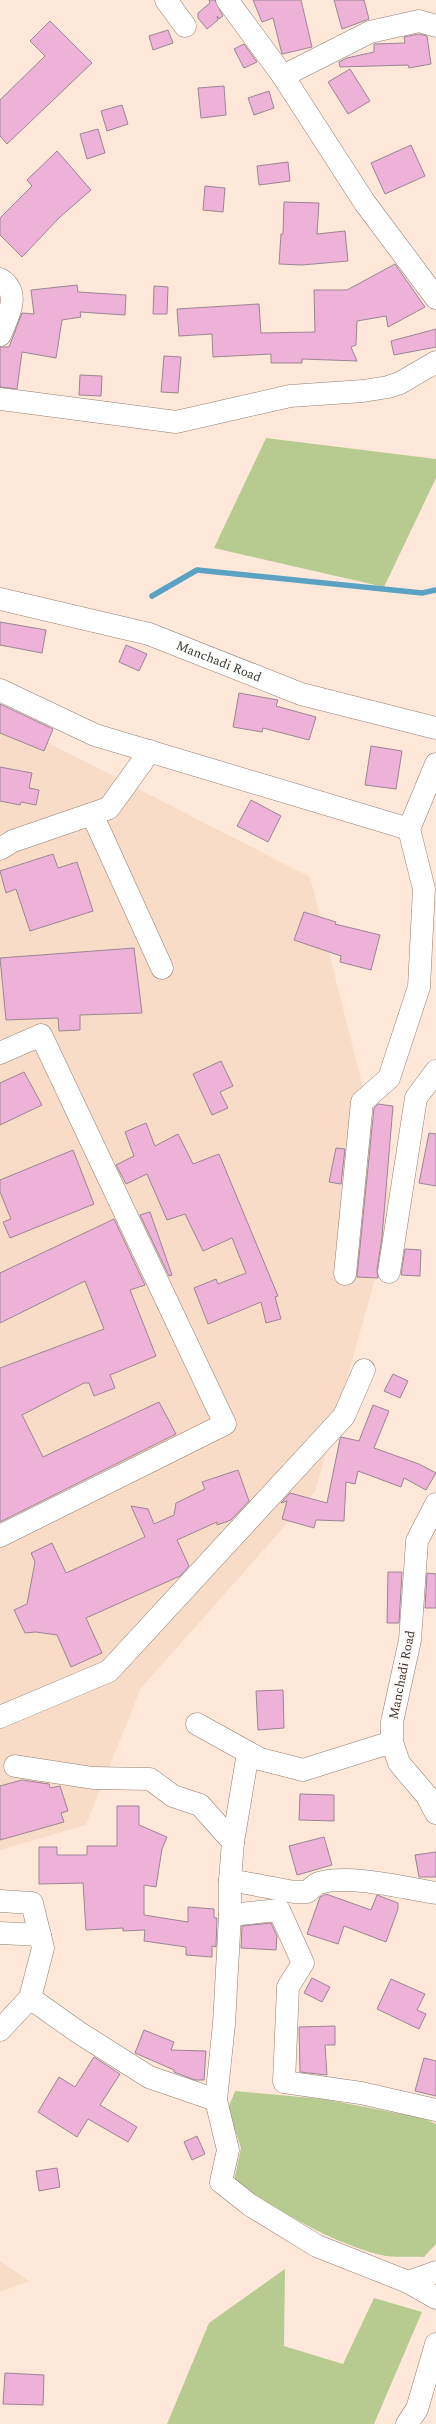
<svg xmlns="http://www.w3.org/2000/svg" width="436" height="2424" font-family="Spectral,serif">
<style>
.built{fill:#f8dcc8}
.green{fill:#b7cb90}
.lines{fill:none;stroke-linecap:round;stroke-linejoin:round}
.stream{stroke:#5aa2c4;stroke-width:5.5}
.building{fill:#eeb1d8;stroke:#9b8693}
.minor-casing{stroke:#927e71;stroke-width:23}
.minor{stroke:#fff;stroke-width:22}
.labels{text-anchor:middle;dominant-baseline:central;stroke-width:4;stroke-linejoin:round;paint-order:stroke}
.street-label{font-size:13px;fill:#3f3630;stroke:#fef9f6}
</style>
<rect width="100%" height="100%" fill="#ffe8d9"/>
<!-- built -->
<g class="built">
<polygon points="0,718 310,877 394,1211 315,1492 141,1688 86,1825 0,1850"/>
<polygon points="0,2261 29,2281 0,2292"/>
</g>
<!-- green -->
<g class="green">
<polygon points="266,438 436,459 436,478 384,587 214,548"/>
<path d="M235 2091 323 2099 423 2118 436 2124V2244L424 2257C410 2256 394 2258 381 2255 327 2241 280 2211 234 2181L241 2148 228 2109Z"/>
<polygon points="285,2269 284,2346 343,2364 374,2298 422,2312 374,2424 167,2424 209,2323"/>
</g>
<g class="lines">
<!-- stream -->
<polyline class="stream" points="152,596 197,570 422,593 436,590"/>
</g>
<!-- building -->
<g class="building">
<polygon points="209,0 215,0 223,16 219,19 217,16 218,20 207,29 198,18 198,13 210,3"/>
<polygon points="253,0 301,0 312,47 282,54 273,18 262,22"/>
<polygon points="334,0 364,0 369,19 342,29"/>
<polygon points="50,21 92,63 7,144 0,136 0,100 45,56 30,41"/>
<polygon points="168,30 173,43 153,50 149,36"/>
<polygon points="419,34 427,36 431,64 409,68 408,65 340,67 339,62 347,58 374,52 374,44 405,43 404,37"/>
<polygon points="244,44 257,62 244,68 234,49"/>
<polygon points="350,69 370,101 348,114 328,82"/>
<polygon points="224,86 226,115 201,118 198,88"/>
<polygon points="269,91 274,108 254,115 248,98"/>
<polygon points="122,105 128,124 107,131 101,111"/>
<polygon points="98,129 105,153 87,159 80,134"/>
<polygon points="411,145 425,176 385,194 371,163"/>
<polygon points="57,151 91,190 60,217 22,257 0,235 0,218 32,186 27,180"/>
<polygon points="288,162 290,181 259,185 257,166"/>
<polygon points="205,186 225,188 223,212 203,210"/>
<polygon points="284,202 319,203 317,234 345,231 348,261 302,265 279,264 281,234 283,234"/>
<polygon points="395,264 425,307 388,327 386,316 357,321 356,345 351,347 357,361 302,359 302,363 271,363 271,354 213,357 212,334 179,336 177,309 259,304 261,333 315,332 314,290 347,290"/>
<polygon points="77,285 78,292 126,295 125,315 80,312 81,317 62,320 56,358 22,352 17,389 0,387 0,347 9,347 22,313 34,314 31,290"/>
<polygon points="154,286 168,287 167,314 153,314"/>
<polygon points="436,329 436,347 394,355 391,341"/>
<polygon points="164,356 181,357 178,393 161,392"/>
<polygon points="80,375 102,376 101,396 79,395"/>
<polygon points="0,622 46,630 42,653 0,645"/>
<polygon points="126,645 147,654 139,671 119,662"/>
<polygon points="239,693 278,700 276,706 316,717 309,740 263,728 262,732 233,727"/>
<polygon points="0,704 53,729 44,751 0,733"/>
<polygon points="371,746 402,751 396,789 365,785"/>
<polygon points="0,767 32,773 29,788 39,790 36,805 21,802 20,805 0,801"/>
<polygon points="251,800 281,816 268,842 237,826"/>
<polygon points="53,854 58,868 77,862 93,911 30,931 16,889 6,893 0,871"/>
<polygon points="304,912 336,922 335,924 380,935 371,970 340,962 341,956 294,940"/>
<polygon points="134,948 142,1013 80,1015 80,1030 59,1031 58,1018 6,1020 0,958"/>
<polygon points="221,1061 233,1086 220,1092 228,1108 212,1115 193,1074"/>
<polygon points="24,1072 42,1105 0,1125 0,1083"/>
<polygon points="378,1104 393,1106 382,1237 377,1270 378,1278 357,1277 374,1108"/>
<polygon points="146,1123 155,1146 178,1134 193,1164 219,1154 278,1296 275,1297 281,1319 266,1323 261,1302 208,1324 194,1288 216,1279 218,1284 246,1273 232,1238 203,1251 185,1214 167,1220 147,1174 126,1184 116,1165 134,1156 125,1132"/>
<polygon points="429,1133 436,1134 436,1186 419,1183"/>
<polygon points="336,1148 345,1149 341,1184 329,1182"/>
<polygon points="73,1150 94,1204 10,1238 3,1222 11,1219 0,1192 0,1180"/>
<polygon points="150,1212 172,1275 169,1276 140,1215"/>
<polygon points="114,1219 145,1285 130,1290 156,1356 110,1375 115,1388 94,1396 89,1383 84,1383 22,1415 43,1457 159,1402 176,1434 0,1522 0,1368 104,1329 85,1281 0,1323 0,1273"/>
<polygon points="405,1249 421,1250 420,1276 401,1275"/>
<polygon points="393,1374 408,1381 400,1398 384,1391"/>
<polygon points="373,1405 389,1411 374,1448 419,1464 436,1473 426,1490 404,1478 401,1487 358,1471 355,1484 346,1482 344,1521 316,1520 314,1528 282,1519 287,1501 281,1503 290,1493 327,1503 340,1439 341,1437 359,1441"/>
<polygon points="238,1470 249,1501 231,1520 217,1525 217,1522 177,1540 189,1566 180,1576 86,1618 102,1653 71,1667 57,1635 36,1632 25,1633 14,1610 27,1604 35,1562 31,1553 52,1543 66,1573 145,1537 131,1506 148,1509 154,1524 174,1515 176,1503 205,1489 202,1482"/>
<polygon points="388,1572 402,1572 399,1623 387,1623"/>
<polygon points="427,1573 436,1574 436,1608 425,1608"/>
<polygon points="283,1690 284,1728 258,1730 256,1691"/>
<polygon points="22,1780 49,1784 50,1788 60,1786 68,1811 61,1813 64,1822 0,1840 0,1786"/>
<polygon points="300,1794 334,1795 334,1821 299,1820"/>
<polygon points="117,1806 139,1806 139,1825 167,1837 162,1849 156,1887 144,1885 144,1915 188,1922 188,1907 214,1909 214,1918 217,1918 216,1947 212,1946 212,1957 186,1955 186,1947 144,1941 145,1930 123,1931 123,1928 86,1930 83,1883 39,1884 39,1847 57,1847 57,1855 87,1855 87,1846 117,1846"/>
<polygon points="324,1837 332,1865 297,1875 289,1846"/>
<polygon points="436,1852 436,1877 419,1877 415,1855"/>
<polygon points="326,1894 371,1910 377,1895 398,1903 398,1909 386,1942 344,1926 338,1944 307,1934 320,1897"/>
<polygon points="271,1923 277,1936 276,1950 241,1948 242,1926"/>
<polygon points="312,1978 330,1987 322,2002 304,1993"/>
<polygon points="391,1979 425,1994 417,2010 426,2014 419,2029 377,2009"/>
<polygon points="335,2026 335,2045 325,2045 327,2075 300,2072 299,2027"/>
<polygon points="144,2030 174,2042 171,2050 206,2051 204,2080 195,2080 174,2072 174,2070 135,2053"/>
<polygon points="94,2057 120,2074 100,2105 137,2127 128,2142 88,2119 77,2137 38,2112 59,2077 75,2087"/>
<polygon points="424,2058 436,2061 436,2096 415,2091"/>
<polygon points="197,2136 205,2154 192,2160 184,2142"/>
<polygon points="57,2168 60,2187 39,2191 36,2171"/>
<polygon points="5,2373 44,2375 43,2405 3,2404"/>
</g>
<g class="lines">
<!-- minor casing -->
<g class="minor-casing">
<g id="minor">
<polyline points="166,0 185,26"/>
<polyline points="227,0 283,76 365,203 436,298"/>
<polyline points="283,76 370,32 419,21 436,26"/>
<path d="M0 279C22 293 8 316 0 335"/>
<polyline points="0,399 176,422 290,396 363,391 388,387 400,383 436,362"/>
<path id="s1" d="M0 599 149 634 301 694 436 728"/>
<polyline points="0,690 95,735 409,829 436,764"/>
<polyline points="92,814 162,968"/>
<polyline points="0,849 13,841 109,808 150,751"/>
<polyline points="0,1053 41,1035 225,1424 0,1536"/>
<polyline points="389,1272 416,1098 436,1071"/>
<polyline points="345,1274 362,1102 389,1078 419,987 424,889 409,829"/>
<polyline points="436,1504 417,1541 410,1640 392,1722 392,1742 399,1763 427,1796 436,1813"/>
<polyline points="0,1717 109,1671 344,1416 364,1370"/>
<polyline points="197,1724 260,1759 303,1770 392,1742"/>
<polyline points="15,1766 93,1778 150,1779 173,1796 200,1805 233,1842 230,1880 230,1915 224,2024 216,2100 228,2150 221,2182 250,2205 317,2246 408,2282 436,2272"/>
<polyline points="233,1842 248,1753"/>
<path d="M230 1880 294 1892H307C311 1889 315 1884 319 1883 349 1874 405 1888 436 1893"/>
<polyline points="0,1901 32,1903 43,1948 30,1998 78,2032 149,2077 216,2100"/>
<polyline points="230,1915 279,1910 303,1963 288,1987 284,2082 361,2093 436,2110"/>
<polyline points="0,1933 40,1935"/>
<polyline points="0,2030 30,1998"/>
<polyline points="408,2282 436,2298"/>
<polyline points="407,2424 417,2409 436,2344"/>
</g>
</g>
<!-- minor -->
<use href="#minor" class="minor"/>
</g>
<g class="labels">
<!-- street labels -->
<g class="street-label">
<text stroke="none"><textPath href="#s1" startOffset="228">Manchadi Road</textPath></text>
<text transform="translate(402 1675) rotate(-79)">Manchadi Road</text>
</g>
</g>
</svg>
